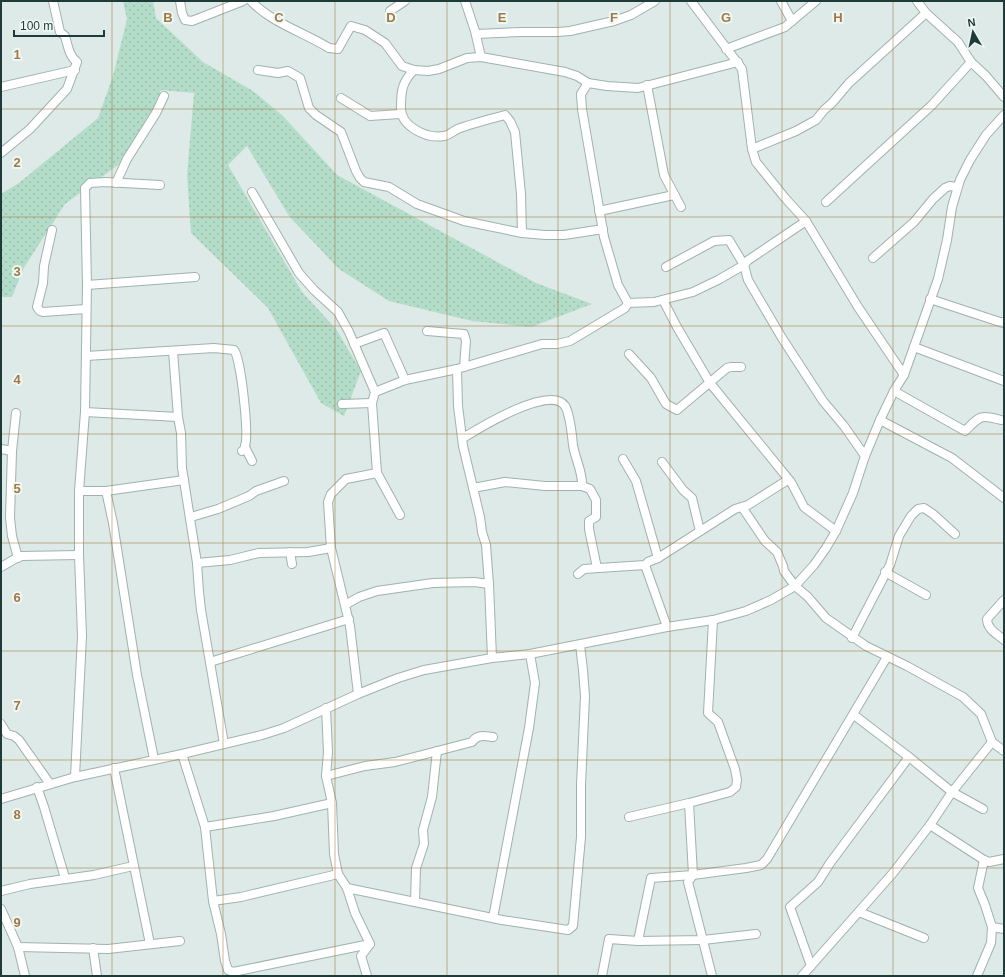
<svg xmlns="http://www.w3.org/2000/svg" width="1005" height="977" font-family="Arial,sans-serif">
<style>
.grass{fill:url(#grass-dots)}
.lines{fill:none;stroke-linecap:round;stroke-linejoin:round}
.minor-casing{stroke:#a0b2af;stroke-width:10}
.minor{stroke:#fff;stroke-width:8}
.grid{fill:none;stroke:#a27944;stroke-width:1;stroke-opacity:0.55}
.grid-label{font-size:13px;text-anchor:middle;font-weight:bold;fill:#a27944;stroke:#edf7f4;stroke-width:4;stroke-linejoin:round;paint-order:stroke}
</style>
<defs>
<pattern id="grass-dots" width="8" height="8" patternUnits="userSpaceOnUse"><rect width="8" height="8" fill="#b4ddc9"/><path d="M2 2h.1M6 6h.1" fill="none" stroke="#9abead" stroke-width="1.8" stroke-linecap="round"/></pattern>
</defs>
<rect width="100%" height="100%" fill="#ddeae7"/>
<!-- grass -->
<polygon class="grass" points="123,1 153,1 156,18 203,62 253,91 283,116 337,175 536,283 592,304 531,327 472,321 389,301 339,269 289,216 247,146 228,165 302,292 336,329 361,371 344,416 321,403 268,308 191,233 187,175 194,93 161,90 133,154 65,204 23,269 12,297 1,297 1,194 19,183 98,118 113,76 127,19"/>
<g class="lines">
<!-- minor casing -->
<g class="minor-casing">
<g id="minor">
<polyline points="180,1 182,13 185,20 192,21 243,1"/>
<path d="M251 1C272 23 303 32 329 48L338 49 351 26 365 30 385 43 402 66 414 70 428 71 439 69 467 58 481 57 565 72 577 76 588 83 607 86 638 88 738 62"/>
<polyline points="465,1 475,31 481,57"/>
<polyline points="691,1 742,69 752,149 756,162 785,198 806,221 858,307 904,375"/>
<polyline points="781,1 792,21"/>
<polyline points="917,1 926,13 958,42 971,62 986,76 1004,97"/>
<polyline points="390,11 405,1"/>
<polyline points="476,34 520,32 558,32 570,31 614,21 631,15 655,1"/>
<polyline points="726,49 785,27 816,1"/>
<polyline points="258,70 278,73 288,71 300,78 309,108 316,115 341,132 356,171 360,178 364,182 389,187 417,204 464,221 522,233 545,235 564,235 603,229"/>
<path d="M414 70C402 82 401 91 401 107 400 126 426 139 444 136 450 135 454 130 460 128 475 123 490 119 505 115L510 121 515 132 521 194 522 233"/>
<polyline points="647,85 664,175 681,207"/>
<polyline points="1,87 75,70"/>
<polyline points="341,98 370,116 400,114"/>
<polyline points="752,149 796,131 816,120 824,110 832,103 849,83 926,13"/>
<path d="M1 153 30 129 67 89 77 62C69 56 68 46 65 36L60 32 53 1"/>
<polyline points="116,183 127,159 156,113 164,96"/>
<polyline points="252,192 299,273 314,290 338,312 349,332 375,392 372,403 377,473 400,515"/>
<polyline points="826,202 932,105 971,62"/>
<polyline points="599,211 674,195"/>
<polyline points="52,230 44,266 43,283 37,307 40,311 43,312 86,309"/>
<polyline points="873,258 914,222 933,199 945,188 950,186 957,187"/>
<polyline points="666,267 714,241 729,240 744,265 748,280 782,338 823,401 844,426 865,456"/>
<polyline points="87,285 195,277"/>
<polyline points="930,299 1003,323 1004,322"/>
<polyline points="663,300 677,327 710,383 790,481"/>
<polyline points="628,303 654,302 693,292 718,280 744,265 747,261 806,221"/>
<polyline points="427,331 464,334 466,341 464,367"/>
<polyline points="354,344 384,333 405,380"/>
<polyline points="914,347 1004,381"/>
<polyline points="173,351 178,417 181,433 182,468 197,563 199,592 201,610 224,744"/>
<polyline points="629,354 651,378 666,404 677,410 727,368 731,367 741,367"/>
<path d="M86 356 214 348 234 350C241 358 249 434 245 446 245 449 244 450 242 451"/>
<path d="M894 391 965 431C980 416 980 414 1001 420"/>
<polyline points="375,392 405,380 457,369 542,344 557,344 570,341 625,308 628,303 618,285 604,237 582,109 581,94 588,83"/>
<polyline points="342,404 372,403"/>
<polyline points="85,412 178,417"/>
<polyline points="880,420 952,458 1004,498"/>
<path d="M463 438C479 428 551 384 565 406 570 414 572 435 573 445 575 459 583 472 582 486"/>
<polyline points="245,447 252,461"/>
<polyline points="1,449 12,451 10,518 12,536 18,558"/>
<polyline points="12,451 16,413"/>
<polyline points="623,459 636,481 658,558"/>
<polyline points="662,462 683,490 692,498 700,531"/>
<polyline points="473,488 505,482 545,486 582,486 590,489 596,500 596,517 589,521 589,529 597,568"/>
<polyline points="79,491 106,491 184,480"/>
<polyline points="106,491 113,523 137,675 154,759"/>
<polyline points="742,507 765,541 777,552 783,566 784,571 795,586 808,597 826,618 866,646 907,666 963,697 981,714 992,742 1004,751"/>
<polyline points="191,517 218,509 249,496 256,491 284,481"/>
<polyline points="290,552 292,564"/>
<polyline points="197,563 230,560 259,553 308,552 331,548"/>
<polyline points="645,565 667,627"/>
<polyline points="1,567 20,556 79,555"/>
<polyline points="885,572 926,595"/>
<polyline points="578,574 584,569 645,565 648,562 658,558 735,509 748,505 786,481 790,481 792,484 804,507 836,531"/>
<polyline points="489,584 492,658"/>
<path d="M1004 600 987 619C987 629 997 634 1004 640"/>
<polyline points="345,605 359,597 377,591 433,583 474,582 489,584 486,545 482,532 480,517 463,446 458,406 457,369"/>
<polyline points="852,638 890,565 899,536 911,516 918,509 924,508 933,514 955,534"/>
<polyline points="210,662 349,619"/>
<polyline points="358,694 350,626 331,548 328,502 331,494 346,479 377,473"/>
<polyline points="326,708 328,752 326,776 332,803 334,854 338,874 347,888 355,913 370,944 361,956 367,976"/>
<polyline points="854,715 909,757 952,792 983,809"/>
<polyline points="1,724 7,734 14,736 19,740 50,784"/>
<polyline points="182,754 205,827 213,901 221,934 225,961 228,970 233,972 370,944"/>
<polyline points="114,768 150,944"/>
<path d="M326 776 365 766 395 762 472 742C477 734 485 736 493 737"/>
<polyline points="75,777 82,636 79,555 79,491 85,412 87,285 85,188 90,183 105,182 160,185"/>
<polyline points="37,787 44,807 65,878"/>
<polyline points="1,799 75,777 182,754 262,735 284,728 358,694 398,678 424,670 492,658 530,654 667,627 713,620 746,611 771,600 795,586 814,565 826,548 836,531 853,493 865,456 880,420 894,391 904,375 938,279 947,240 952,207 960,180 970,160 986,135 1004,115"/>
<polyline points="689,803 693,875 688,882 712,976"/>
<polyline points="629,817 689,803 730,792 736,787 737,780 735,769 718,722 708,713 713,620"/>
<polyline points="930,825 984,860 989,862 1004,859"/>
<polyline points="205,827 274,816 332,803"/>
<polyline points="347,888 502,920 568,930 573,926 581,837 581,785 585,696 583,670 580,645"/>
<polyline points="1,891 30,884 94,875 133,866"/>
<polyline points="213,901 241,897 338,874"/>
<polyline points="415,902 416,868 424,844 423,830 432,797 437,751"/>
<polyline points="1,909 18,947 25,976"/>
<polyline points="859,912 924,938"/>
<polyline points="493,918 529,728 535,683 530,654"/>
<polyline points="992,927 1004,929"/>
<polyline points="638,941 651,878 693,875 746,868 761,865 767,859 887,657"/>
<polyline points="18,947 108,949 180,941"/>
<polyline points="93,948 97,976"/>
<polyline points="811,966 790,907 818,882 830,863 909,757"/>
<polyline points="602,976 609,939 638,941 703,940 756,934"/>
<polyline points="802,976 893,873 930,825 952,792 992,742"/>
<polyline points="977,976 991,943 992,927 985,905 978,888 984,860"/>
</g>
</g>
<!-- minor -->
<use href="#minor" class="minor"/>
</g>
<!-- grid -->
<path class="grid" d="M112 1V976M223 1V976M335 1V976M447 1V976M558 1V976M670 1V976M782 1V976M893 1V976M1 109H1004M1 217H1004M1 326H1004M1 434H1004M1 543H1004M1 651H1004M1 760H1004M1 868H1004"/>
<g class="grid-label">
<text x="168" y="22">B</text>
<text x="279" y="22">C</text>
<text x="391" y="22">D</text>
<text x="502" y="22">E</text>
<text x="614" y="22">F</text>
<text x="726" y="22">G</text>
<text x="838" y="22">H</text>
<text x="17" y="59">1</text>
<text x="17" y="167">2</text>
<text x="17" y="276">3</text>
<text x="17" y="384">4</text>
<text x="17" y="493">5</text>
<text x="17" y="602">6</text>
<text x="17" y="710">7</text>
<text x="17" y="819">8</text>
<text x="17" y="927">9</text>
</g>
<!-- border -->
<rect width="1005" height="977" fill="none" stroke="#1e3a39" stroke-width="4"/>
<!-- north arrow -->
<g transform="translate(973 32) rotate(351)" stroke="#edf7f4" stroke-width="3" paint-order="stroke">
<path d="M0-3L7 15L0 10L-7 15Z" fill="#1e3a39"/>
<text y="-6" font-size="11" font-weight="bold" text-anchor="middle" fill="#1e3a39">N</text>
</g>
<!-- scale -->
<path d="M14 30v6h90v-6" fill="none" stroke="#1e3a39" stroke-width="2"/>
<text x="20" y="30" font-size="12" fill="#1e3a39" stroke="#edf7f4" stroke-width="3" paint-order="stroke">100 m</text>
</svg>
